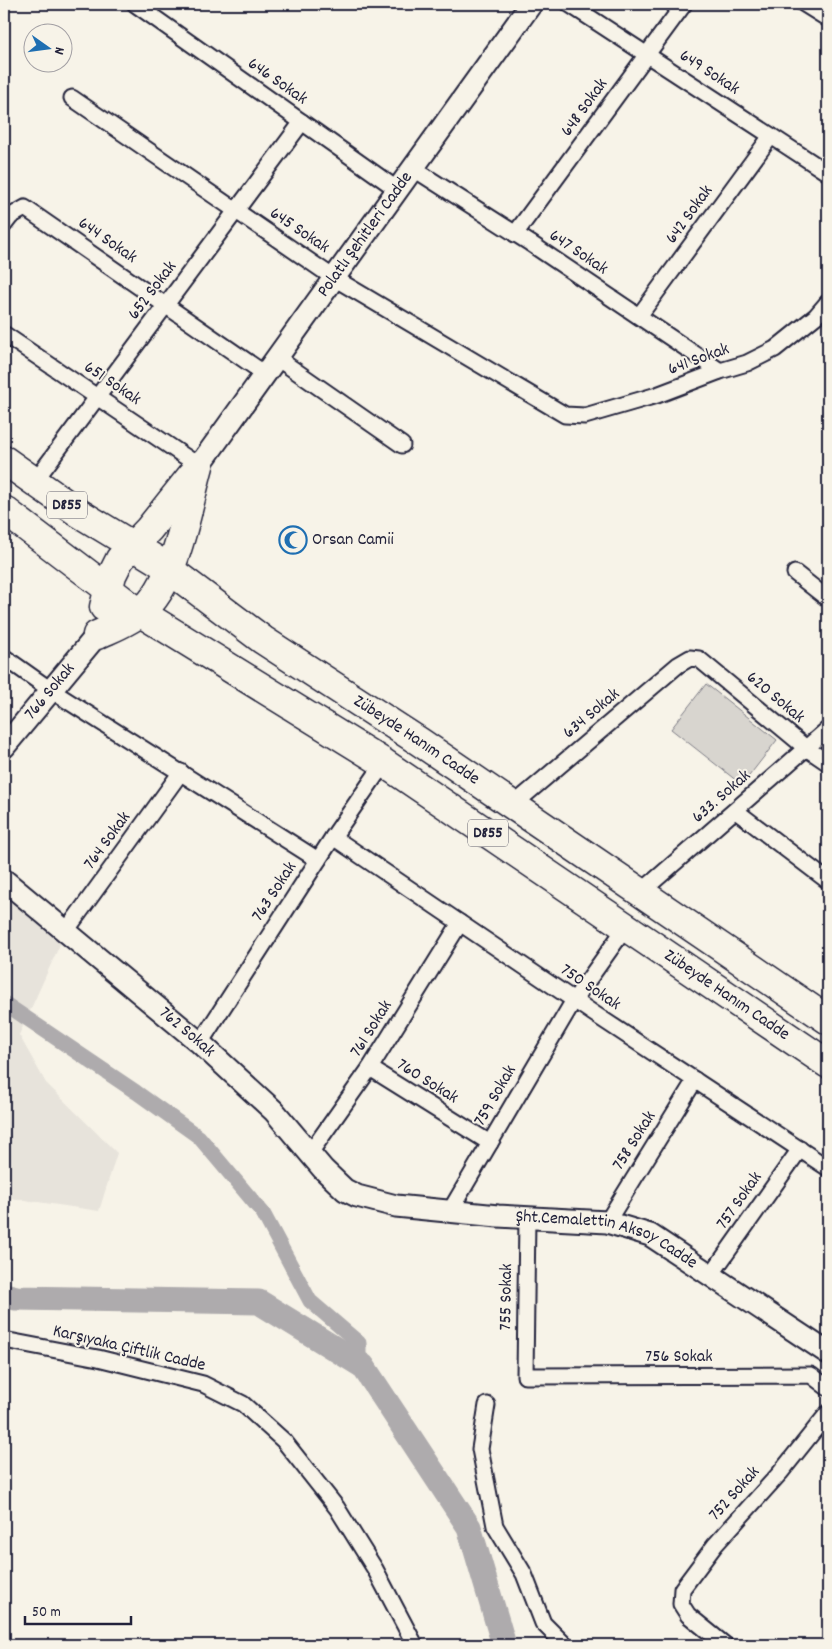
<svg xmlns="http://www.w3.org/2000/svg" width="832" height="1649" font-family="Dekko,sans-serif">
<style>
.built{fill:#e7e3db}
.green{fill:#d8d5cf;stroke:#7d7c85}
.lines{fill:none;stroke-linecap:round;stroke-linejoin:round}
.canal{stroke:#aeabad;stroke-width:15}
.river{stroke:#aeabad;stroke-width:25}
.street-casing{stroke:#22223b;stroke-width:19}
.secondary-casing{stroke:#22223b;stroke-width:25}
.highway-casing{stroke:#22223b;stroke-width:31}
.street{stroke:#f7f3e8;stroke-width:15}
.secondary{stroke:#f7f3e8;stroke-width:21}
.highway{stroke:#f7f3e8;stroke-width:28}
.labels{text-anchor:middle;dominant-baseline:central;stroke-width:4;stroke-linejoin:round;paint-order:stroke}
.shield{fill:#f7f3e8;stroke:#62616f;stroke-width:1}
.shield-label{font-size:16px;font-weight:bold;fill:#22223b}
.street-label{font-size:18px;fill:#22223b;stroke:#f7f3e8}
.poi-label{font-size:18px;fill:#22223b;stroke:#f7f3e8;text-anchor:start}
</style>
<rect width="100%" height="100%" fill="#f7f3e8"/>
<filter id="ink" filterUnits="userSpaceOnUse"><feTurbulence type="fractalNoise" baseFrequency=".02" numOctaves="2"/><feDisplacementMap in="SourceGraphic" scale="10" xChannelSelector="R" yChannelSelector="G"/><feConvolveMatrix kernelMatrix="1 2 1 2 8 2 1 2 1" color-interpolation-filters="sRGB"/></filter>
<g filter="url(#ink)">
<!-- built -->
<polygon class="built" points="4,880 66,931 19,1035 46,1083 117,1153 99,1211 4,1197"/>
<!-- green -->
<polygon class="green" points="706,684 777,740 742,785 671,729"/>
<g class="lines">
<!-- canal -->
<polyline class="canal" points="4,1003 136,1092 199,1137 263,1213 310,1301 359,1343 359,1364"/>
<!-- river -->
<polyline class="river" points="4,1295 16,1298 259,1302 363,1366 469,1527 504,1645"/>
<!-- street casing -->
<g class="street-casing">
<g id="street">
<polyline points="135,4 398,190"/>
<polyline points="569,4 828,173"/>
<polyline points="804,4 828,19"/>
<polyline points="72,98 334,278 565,415 585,416 657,395 720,371 747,363 775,349 816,316 828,302"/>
<polyline points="414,169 530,243 720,371"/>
<polyline points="4,225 11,216 25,208 265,374"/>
<polyline points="515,234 684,4"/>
<polyline points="639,316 771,136"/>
<polyline points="4,334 199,466"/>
<polyline points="277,358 402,445"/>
<polyline points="34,482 302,122"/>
<polyline points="795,573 828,599"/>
<polyline points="4,657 52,691 318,860"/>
<polyline points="512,806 678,665 690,658 699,659 806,748 828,763"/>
<polyline points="736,811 828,881"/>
<polyline points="333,837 596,1015 828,1168"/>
<polyline points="640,893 828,729"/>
<polyline points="66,931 181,772"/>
<polyline points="200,1043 333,837 384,763"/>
<polyline points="370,1068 490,1143"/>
<polyline points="310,1153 370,1068 460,923"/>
<polyline points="450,1211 574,1000 626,927"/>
<polyline points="527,1218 525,1376 811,1375 828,1388"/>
<polyline points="607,1222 695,1080"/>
<polyline points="711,1275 800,1149"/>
<polyline points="4,1340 98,1358 203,1384 243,1404 284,1441 337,1508 375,1569 415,1645"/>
<polyline points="487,1405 480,1449 495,1526 524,1574 543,1623 565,1645"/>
<polyline points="725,1645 688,1615 681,1604 682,1589 715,1545 780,1473 828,1413"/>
</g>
</g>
<!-- secondary casing -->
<g class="secondary-casing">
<g id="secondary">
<path id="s1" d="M199 466 531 4"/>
<path id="s2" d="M4 747 97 635"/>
<path id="s3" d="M4 880 200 1043 274 1111 323 1169 345 1190 357 1196 396 1206 498 1216 607 1222 650 1235 828 1353"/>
</g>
</g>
<!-- highway casing -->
<g class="highway-casing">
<g id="highway">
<path id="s4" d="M4 460 79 513 158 561 263 640 420 742 828 1020"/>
<path id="s5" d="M4 510 133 608 384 763 828 1064"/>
<polyline points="104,607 112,575 120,559 149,529 192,475"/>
<path d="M97 635C112 628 129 622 142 611 176 583 187 509 199 466"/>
</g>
</g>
<!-- street -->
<use href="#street" class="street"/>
<!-- secondary -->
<use href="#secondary" class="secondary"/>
<!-- highway -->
<use href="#highway" class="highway"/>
</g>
</g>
<!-- icons -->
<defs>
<g id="mosque-ring" transform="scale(1.4375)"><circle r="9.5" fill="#f7f3e8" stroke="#1f6fb2" stroke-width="1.5"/><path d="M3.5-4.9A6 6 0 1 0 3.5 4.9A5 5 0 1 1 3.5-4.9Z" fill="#1f6fb2"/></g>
</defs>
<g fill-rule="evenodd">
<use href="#mosque-ring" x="293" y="540"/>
</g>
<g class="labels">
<!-- shield labels -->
<g class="shield">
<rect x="47" y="491.5" width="40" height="27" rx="4"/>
<rect x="468" y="819.5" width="40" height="27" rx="4"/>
</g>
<g class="shield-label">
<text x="67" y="505">D855</text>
<text x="488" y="833">D855</text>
</g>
<!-- street labels -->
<g class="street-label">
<text transform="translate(709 73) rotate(33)">649 Sokak</text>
<text transform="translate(277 82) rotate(35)">646 Sokak</text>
<text transform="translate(585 108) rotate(-54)">648 Sokak</text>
<text transform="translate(690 215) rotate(-54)">642 Sokak</text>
<text transform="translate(299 231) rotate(34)">645 Sokak</text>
<text stroke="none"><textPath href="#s1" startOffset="285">Polatlı Şehitleri Cadde</textPath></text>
<text transform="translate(107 241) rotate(35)">644 Sokak</text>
<text transform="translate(578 253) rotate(34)">647 Sokak</text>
<text transform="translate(153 291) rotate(-53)">652 Sokak</text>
<text transform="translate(699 360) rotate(-20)">641 Sokak</text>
<text transform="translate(112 384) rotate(34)">651 Sokak</text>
<text stroke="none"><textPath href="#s2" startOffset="72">766 Sokak</textPath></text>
<text transform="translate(775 698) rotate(40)">620 Sokak</text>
<text transform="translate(592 714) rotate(-40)">634 Sokak</text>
<text stroke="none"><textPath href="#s4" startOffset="499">Zübeyde Hanım Cadde</textPath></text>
<text transform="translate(722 797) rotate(-41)">633. Sokak</text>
<text transform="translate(108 841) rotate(-54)">764 Sokak</text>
<text transform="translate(275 892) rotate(-57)">763 Sokak</text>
<text transform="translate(590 988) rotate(34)">750 Sokak</text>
<text stroke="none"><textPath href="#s5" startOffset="871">Zübeyde Hanım Cadde</textPath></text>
<text transform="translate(372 1029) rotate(-58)">761 Sokak</text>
<text stroke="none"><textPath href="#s3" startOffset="238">762 Sokak</textPath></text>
<text transform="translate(427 1082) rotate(32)">760 Sokak</text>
<text transform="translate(496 1096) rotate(-60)">759 Sokak</text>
<text transform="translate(635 1141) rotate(-58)">758 Sokak</text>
<text transform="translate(740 1201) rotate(-55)">757 Sokak</text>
<text stroke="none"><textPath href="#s3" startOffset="731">Şht.Cemalettin Aksoy Cadde</textPath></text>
<text transform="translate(507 1297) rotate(-89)">755 Sokak</text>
<text transform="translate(129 1349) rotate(13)">Karşıyaka Çiftlik Cadde</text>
<text x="679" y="1357">756 Sokak</text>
<text transform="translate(735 1494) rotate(-48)">752 Sokak</text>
</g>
<!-- poi labels -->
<g class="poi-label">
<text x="312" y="540">Orsan Camii</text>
</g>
</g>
<!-- margin -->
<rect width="832" height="1649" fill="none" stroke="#f7f3e8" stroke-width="20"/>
<rect x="10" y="10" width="812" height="1629" fill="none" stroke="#22223b" stroke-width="2" filter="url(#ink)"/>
<!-- north arrow -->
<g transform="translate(48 48) rotate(104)"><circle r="24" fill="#f7f3e8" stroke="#a29fa3"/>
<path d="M0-4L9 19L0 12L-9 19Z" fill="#1f6fb2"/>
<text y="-8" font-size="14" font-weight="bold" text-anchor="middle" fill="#22223b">N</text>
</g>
<!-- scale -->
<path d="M25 1616v8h106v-8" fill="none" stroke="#22223b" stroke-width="2.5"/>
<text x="32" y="1616" font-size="15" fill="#22223b" stroke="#f7f3e8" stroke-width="4" paint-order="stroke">50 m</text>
</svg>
